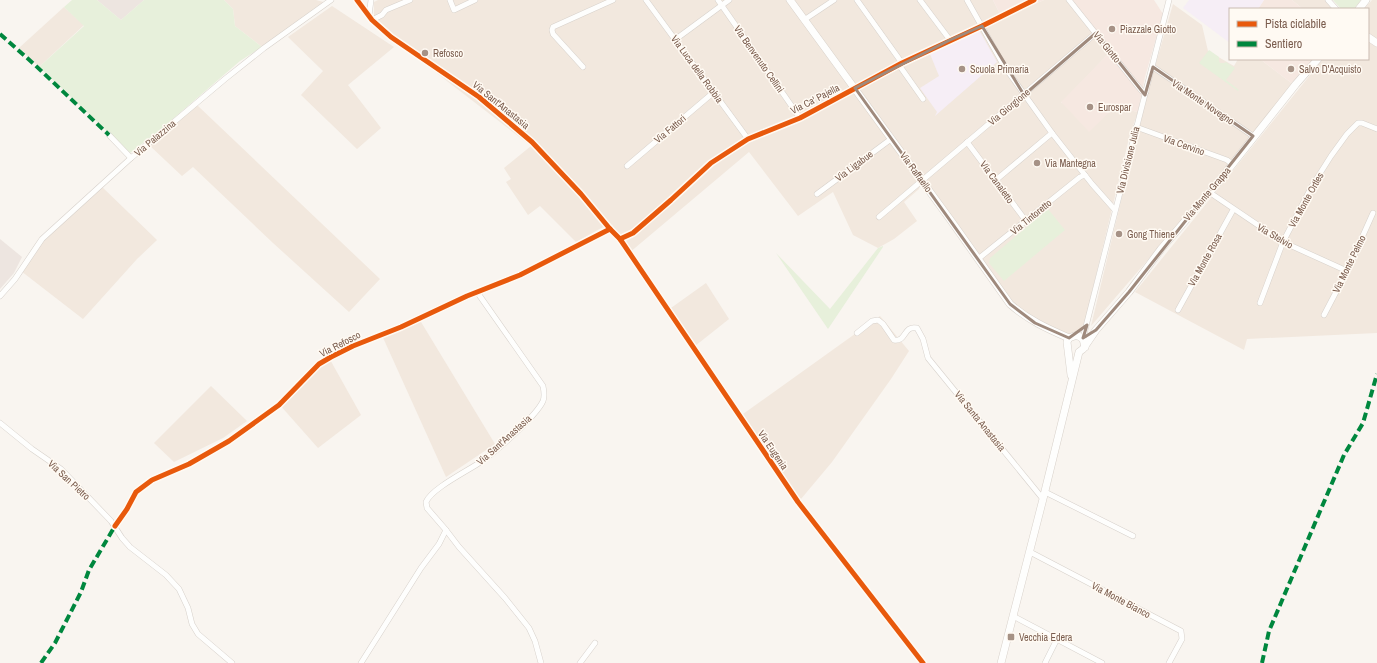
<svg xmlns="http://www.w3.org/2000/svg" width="1377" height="663" font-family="'Archivo Narrow',sans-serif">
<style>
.residential{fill:#f2e8de}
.commercial{fill:#f6e8e1}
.industrial{fill:#ede5e0}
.education{fill:#f6eef6}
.green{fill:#e7f0db}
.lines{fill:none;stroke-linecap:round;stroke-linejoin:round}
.street-casing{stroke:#d7d1cb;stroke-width:6}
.secondary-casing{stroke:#d9d2cb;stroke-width:8}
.street{stroke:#fefefd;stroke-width:5}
.secondary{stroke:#fefefd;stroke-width:7}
.quiet{stroke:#00873e;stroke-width:4;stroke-dasharray:8 4;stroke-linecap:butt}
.cycleway-casing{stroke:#fffaf3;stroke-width:8}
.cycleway{stroke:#e8590c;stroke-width:5}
.marked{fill:none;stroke:#9f8a7d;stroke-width:3;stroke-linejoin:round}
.poi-dot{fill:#a69286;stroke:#fffaf3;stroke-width:1.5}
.labels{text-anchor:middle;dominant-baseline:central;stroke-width:3;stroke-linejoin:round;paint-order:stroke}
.poi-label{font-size:10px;fill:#7a5c4d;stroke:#fffaf3;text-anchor:start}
.street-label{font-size:10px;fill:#7a5c4d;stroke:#fffaf3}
</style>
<rect width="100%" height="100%" fill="#f9f5f0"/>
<!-- residential -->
<g class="residential">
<polygon points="224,0 316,0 327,3 262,47 235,26 233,9"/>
<polygon points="378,0 993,0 1002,18 1044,0 1066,0 1109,53 1061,103 1115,107 1138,112 1130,134 1085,321 1079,332 1070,335 1035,321 1010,301 922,181 919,189 904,202 917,221 894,239 878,248 853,235 833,192 798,216 749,152 629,253 603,227 576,242 540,206 528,215 506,182 511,179 504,168 531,146 381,30 374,18 374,2"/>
<polygon points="1292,0 1325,0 1333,9 1303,9"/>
<polygon points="1372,0 1377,0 1377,333 1247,339 1244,350 1135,292 1323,59 1368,59 1368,9 1364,9"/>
<polygon points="1173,4 1202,25 1208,51 1234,66 1238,59 1260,59 1294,85 1207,191 1091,326 1144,105"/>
<polygon points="332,6 394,47 348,85 381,128 357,149 301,95 323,71 288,37"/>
<polygon points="64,7 84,25 39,67 19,48"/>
<polygon points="197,105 380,279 349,312 273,243 193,167 182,176 149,145"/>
<polygon points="100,185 157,240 137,259 83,319 21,271 30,252 35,244"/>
<polygon points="706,283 729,319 695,346 671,308"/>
<polygon points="880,316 909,351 891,379 832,462 801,499 795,492 743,414"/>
<polygon points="418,317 495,444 446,477 380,331"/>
<polygon points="328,356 361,415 318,448 279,404 318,363"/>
<polygon points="211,386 247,421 223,438 174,462 154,443"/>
</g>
<!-- commercial -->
<g class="commercial">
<polygon points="993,0 1044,0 1002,18"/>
<polygon points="1066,0 1154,0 1163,14 1145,77 1138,112 1115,107 1089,132 1061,102 1109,53"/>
<polygon points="1264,0 1292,0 1303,9 1258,9"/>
<polygon points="1260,59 1314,59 1294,85"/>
</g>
<!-- industrial -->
<g class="industrial">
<polygon points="97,0 144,0 121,20"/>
<polygon points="0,239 22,257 14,273 0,289"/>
</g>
<!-- education -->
<g class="education">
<polygon points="1189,0 1264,0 1258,9 1230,9 1230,43 1183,8"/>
<polygon points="979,30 997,62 935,116 937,112 920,88 939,76 930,54"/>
</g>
<!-- green -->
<g class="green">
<polygon points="72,0 97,0 121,20 144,0 224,0 233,9 235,26 262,47 240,61 160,130 130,153 39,67 84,26 64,7"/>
<polygon points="1333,0 1361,0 1354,9 1341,9"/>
<polygon points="1209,50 1219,57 1219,61 1220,63 1224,63 1226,62 1235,68 1226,80 1239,90 1238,91 1199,63"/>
<polygon points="1048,209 1065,230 1004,281 989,263 990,258"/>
<polygon points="883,246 883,247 828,329 776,253 830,309 878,248"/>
</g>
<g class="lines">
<!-- street casing -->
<g class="street-casing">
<g id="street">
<polyline points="357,0 372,20 391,37 479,97 532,142 581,194 610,229 620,239 798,502 923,663"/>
<polyline points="450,0 454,10 475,0"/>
<polyline points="646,0 748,139"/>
<polyline points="718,0 800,118"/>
<polyline points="857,0 902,63"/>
<polyline points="920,0 950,40"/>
<polyline points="967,0 1004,66 1052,133 1092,184 1115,210"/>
<polyline points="1069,0 1136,84 1142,91 1146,92"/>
<polyline points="1328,0 1336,9"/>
<polyline points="369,16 371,0"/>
<polyline points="372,20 382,15 386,10 410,0"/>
<polyline points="804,20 834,0"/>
<polyline points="676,39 729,0"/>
<polyline points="899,65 923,99"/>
<polyline points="583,67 553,34 552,30 553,27 613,0"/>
<polyline points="1153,67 1253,136"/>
<polyline points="1136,127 1227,160 1232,164"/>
<polyline points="109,135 131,158"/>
<polyline points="967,142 1026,221"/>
<polyline points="627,166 714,92"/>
<polyline points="996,180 1052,133"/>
<polyline points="1209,192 1283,242 1347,271"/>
<polyline points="817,194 891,139"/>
<polyline points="879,217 1096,33"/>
<polyline points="620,239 633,233 671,200 711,163 748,139 800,118 902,63 982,26 1034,0"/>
<polyline points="978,259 1080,177 1085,175"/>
<polyline points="0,296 15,279 42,239 131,158 225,79 264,48 331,0"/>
<polyline points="1260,303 1283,242 1312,186 1331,156 1347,134 1358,123 1362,123 1377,129"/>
<polyline points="1178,310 1233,210"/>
<polyline points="1324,315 1347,271 1373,213"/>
<path d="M857 333 872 321 878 320 883 324 894 340C907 342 903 325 917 328L923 339 928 358 1043 499"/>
<polyline points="1083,338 1169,0"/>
<polyline points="0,423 32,449 61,469 111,521 122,538 130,547 166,575 179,589 188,608 192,624 198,634 232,663"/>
<polyline points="1045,492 1133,536"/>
<polyline points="115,526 127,509 136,492 152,480 189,464 229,441 279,405 319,364 331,357 353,346 401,327 467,296 520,275 610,229"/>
<polyline points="446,530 459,547 505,598 529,628 535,641 541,663"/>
<polyline points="1030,552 1181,631 1182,639 1169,663"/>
<polyline points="1013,616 1102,663"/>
<path d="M361 663 421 568 439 544 446 530 427 508 426 502C432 488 468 471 482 461 496 452 537 415 543 401 545 396 544 391 543 386L477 292"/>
<polyline points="580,663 595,643"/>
<polyline points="1045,663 1057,639"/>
</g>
</g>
<!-- secondary casing -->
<g class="secondary-casing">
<g id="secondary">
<path d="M790 0 952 222 1010 304C1028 320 1048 329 1069 338"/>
<polyline points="1359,9 1366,0"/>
<polyline points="1368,37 1377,43"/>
<polyline points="1071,375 1067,342 1069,338 1077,335 1083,339 1085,347"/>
<polyline points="1001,663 1043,499 1079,352 1083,349 1096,330 1129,292 1161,249 1216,185 1296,84 1318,59"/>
</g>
</g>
<!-- street -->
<use href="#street" class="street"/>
<!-- secondary -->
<use href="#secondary" class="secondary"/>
<!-- quiet -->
<g class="quiet">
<polyline points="0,34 35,65 109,135"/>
<polyline points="41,663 55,643 81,592 89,570 115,526"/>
<polyline points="1262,663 1269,631 1344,455 1363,423 1377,374"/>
</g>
<!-- cycleway casing -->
<g class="cycleway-casing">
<g id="cycleway">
<polyline points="357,0 372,20 391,37 479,97 532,142 581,194 610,229 620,239 798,502 923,663"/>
<polyline points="620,239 633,233 671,200 711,163 748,139 800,118 902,63 982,26 1034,0"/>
<polyline points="115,526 127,509 136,492 152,480 189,464 229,441 279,405 319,364 331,357 353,346 401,327 467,296 520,275 610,229"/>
</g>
</g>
<!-- cycleway -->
<use href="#cycleway" class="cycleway"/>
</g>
<!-- marked area -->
<path class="marked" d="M982 26 1024 95 1096 33 1145 95 1153 67 1253 136 1129 292 1096 330 1083 338 1087 325 1069 338 1035 323 1010 304 855 88 950 40Z"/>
<!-- markers -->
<g class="poi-dot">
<circle cx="1112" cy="29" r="4"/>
<circle cx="425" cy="53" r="4"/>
<circle cx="962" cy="69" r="4"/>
<circle cx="1291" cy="69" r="4"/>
<circle cx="1090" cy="107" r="4"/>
<circle cx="1037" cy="163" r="4"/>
<circle cx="1119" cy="234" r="4"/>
<rect x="1007" y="633" width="8" height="8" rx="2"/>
</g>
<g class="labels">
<!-- poi labels -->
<g class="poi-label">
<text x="1120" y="29">Piazzale Giotto</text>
<text x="433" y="53">Refosco</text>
<text x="970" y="69">Scuola Primaria</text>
<text x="1299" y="69">Salvo D'Acquisto</text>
<text x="1098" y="107">Eurospar</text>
<text x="1045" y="163">Via Mantegna</text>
<text x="1127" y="234">Gong Thiene</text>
<text x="1019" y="637">Vecchia Edera</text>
</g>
<!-- street labels -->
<g class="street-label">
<text transform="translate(1107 47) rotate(51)">Via Giotto</text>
<text transform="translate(759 59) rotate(55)">Via Benvenuto Cellini</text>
<text transform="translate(697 69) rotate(54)">Via Luca della Robbia</text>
<text transform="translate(815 99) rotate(-27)">Via Ca' Pajella</text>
<text transform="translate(1203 102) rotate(34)">Via Monte Novegno</text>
<text transform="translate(501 105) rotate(39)">Via Sant'Anastasia</text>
<text transform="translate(1009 107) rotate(-40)">Via Giorgione</text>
<text transform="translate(670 129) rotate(-40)">Via Fattori</text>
<text transform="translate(155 138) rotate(-40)">Via Palazzina</text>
<text transform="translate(1184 145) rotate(20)">Via Cervino</text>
<text transform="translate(1128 160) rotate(-76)">Via Divisione Julia</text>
<text transform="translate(854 166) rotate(-37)">Via Ligabue</text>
<text transform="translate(916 172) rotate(54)">Via Raffaello</text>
<text transform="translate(997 182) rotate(54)">Via Canaletto</text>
<text transform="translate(1207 194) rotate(-50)">Via Monte Grappa</text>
<text transform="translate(1306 200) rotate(-61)">Via Monte Ortles</text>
<text transform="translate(1031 217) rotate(-39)">Via Tintoretto</text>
<text transform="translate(1275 236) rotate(30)">Via Stelvio</text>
<text transform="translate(1205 260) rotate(-61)">Via Monte Rosa</text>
<text transform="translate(1349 264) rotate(-64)">Via Monte Pelmo</text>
<text transform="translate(340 344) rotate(-27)">Via Refosco</text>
<text transform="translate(980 421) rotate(51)">Via Santa Anastasia</text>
<text transform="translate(504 440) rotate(-42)">Via Sant'Anastasia</text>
<text transform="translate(773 450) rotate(56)">Via Eugenia</text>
<text transform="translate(69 480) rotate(43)">Via San Pietro</text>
<text transform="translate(1121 600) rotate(28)">Via Monte Bianco</text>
</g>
</g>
<!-- legend -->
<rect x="1229" y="8" width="140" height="52" fill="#fffaf3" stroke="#cabbb1"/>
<rect x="1237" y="21" width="20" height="6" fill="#e8590c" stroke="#cabbb1"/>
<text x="1265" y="28" font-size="12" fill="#7a5c4d">Pista ciclabile</text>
<rect x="1237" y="41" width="20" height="6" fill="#00873e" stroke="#cabbb1"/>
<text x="1265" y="48" font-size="12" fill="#7a5c4d">Sentiero</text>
</svg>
